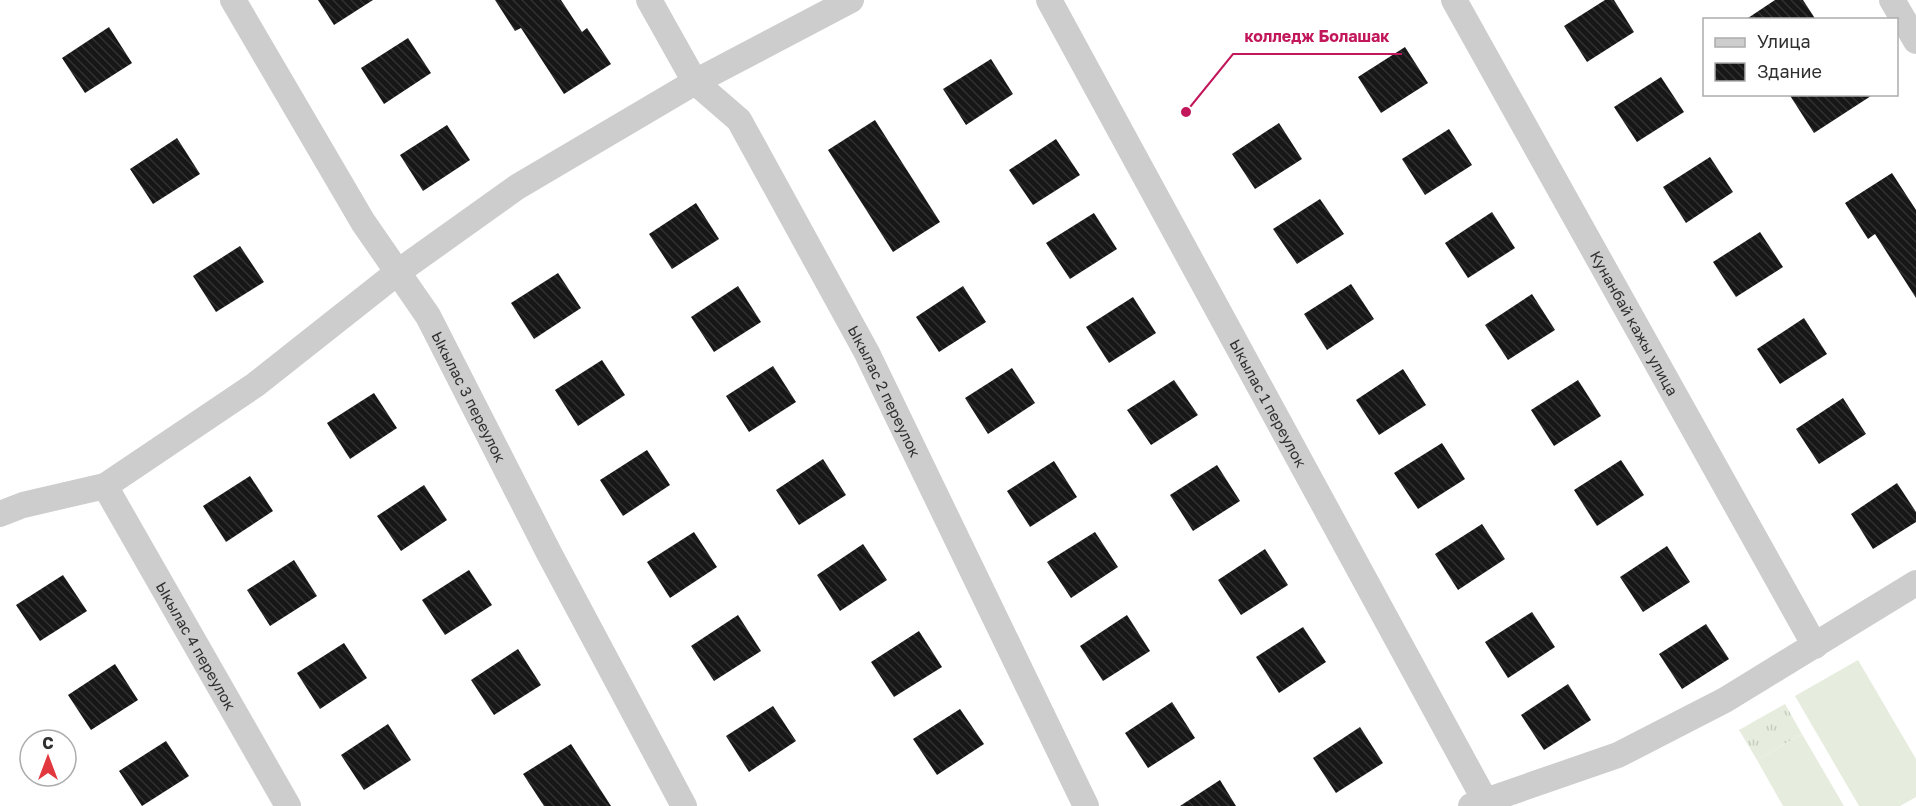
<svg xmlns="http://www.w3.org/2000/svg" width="1916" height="806" font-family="'Golos Text',sans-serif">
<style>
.grass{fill:url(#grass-tufts)}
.garden{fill:#e6edde}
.building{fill:url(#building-back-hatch)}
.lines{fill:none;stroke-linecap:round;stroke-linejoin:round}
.minor{stroke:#cdcdcd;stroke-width:26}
.labels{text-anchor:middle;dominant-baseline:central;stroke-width:6;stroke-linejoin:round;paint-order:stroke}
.street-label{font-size:15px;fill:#303030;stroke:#fff}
.leader{fill:none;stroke:#c2185b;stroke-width:2}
.callout-dot{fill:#c2185b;stroke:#fff;stroke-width:2}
.callout-label{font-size:16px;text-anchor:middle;font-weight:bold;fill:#c2185b;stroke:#fff;stroke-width:6;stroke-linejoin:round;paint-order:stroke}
</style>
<defs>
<pattern id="grass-tufts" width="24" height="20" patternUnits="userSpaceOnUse" patternTransform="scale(1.5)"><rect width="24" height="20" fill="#e6edde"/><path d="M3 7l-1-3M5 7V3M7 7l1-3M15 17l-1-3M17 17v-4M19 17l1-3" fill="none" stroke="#c6ccbf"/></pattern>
<pattern id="building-back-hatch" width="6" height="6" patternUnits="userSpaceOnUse" patternTransform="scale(1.5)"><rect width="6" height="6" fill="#171717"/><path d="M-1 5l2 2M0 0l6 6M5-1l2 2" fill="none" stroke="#303030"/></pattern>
</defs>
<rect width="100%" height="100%" fill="#fff"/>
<!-- grass -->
<polygon class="grass" points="1785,704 1802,734 1757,760 1739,730"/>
<!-- garden -->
<g class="garden">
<polygon points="1858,660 1916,759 1916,797 1900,806 1859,806 1795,696"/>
<polygon points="1802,734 1844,806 1783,806 1757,760"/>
</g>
<!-- building -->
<g class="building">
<polygon points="318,0 373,0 334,25"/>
<polygon points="495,0 561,0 582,32 587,28 611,64 564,94 521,28 515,31"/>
<polygon points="1605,0 1614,0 1634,32 1587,62 1564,26"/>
<polygon points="1775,0 1803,0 1816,20 1745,20"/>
<polygon points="109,27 132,63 85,93 62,58"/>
<polygon points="408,38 431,73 384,104 361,68"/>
<polygon points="1405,47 1428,83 1381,113 1358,77"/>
<polygon points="991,59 1013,94 966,125 943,89"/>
<polygon points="1661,77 1684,112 1637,142 1614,107"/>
<polygon points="1789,94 1874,94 1814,133"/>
<polygon points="875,120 940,222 893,252 828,150"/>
<polygon points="1279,123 1302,159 1255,189 1232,154"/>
<polygon points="447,125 470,160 423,191 400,155"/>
<polygon points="1449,129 1472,165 1425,195 1402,159"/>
<polygon points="177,138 200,174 153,204 130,169"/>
<polygon points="1056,139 1080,175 1033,205 1009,170"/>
<polygon points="1710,157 1733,192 1686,223 1663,187"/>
<polygon points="1892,173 1916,210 1916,298 1875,234 1868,239 1845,203"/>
<polygon points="1320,199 1344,234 1297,264 1273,229"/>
<polygon points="696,203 719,239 672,269 649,234"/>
<polygon points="1492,212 1515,248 1468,278 1445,243"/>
<polygon points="1094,213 1117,249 1070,279 1046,243"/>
<polygon points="1760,232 1783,267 1736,297 1713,262"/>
<polygon points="240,246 264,282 216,312 193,276"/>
<polygon points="558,273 581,308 534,339 511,303"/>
<polygon points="1351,284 1374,319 1327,350 1304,314"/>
<polygon points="738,286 761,322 714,352 691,317"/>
<polygon points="963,286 986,322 939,352 916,317"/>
<polygon points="1532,294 1555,330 1508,360 1485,325"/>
<polygon points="1133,297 1156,333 1109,363 1086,327"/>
<polygon points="1804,318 1827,354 1780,384 1757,349"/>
<polygon points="602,360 625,395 578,426 555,390"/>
<polygon points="773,366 796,402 749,432 726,396"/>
<polygon points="1012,368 1035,403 988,434 965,398"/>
<polygon points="1403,369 1426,405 1379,435 1356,400"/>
<polygon points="1174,380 1198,415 1151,445 1127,410"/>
<polygon points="1578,380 1601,416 1554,446 1531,410"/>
<polygon points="374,393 397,428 350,459 327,423"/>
<polygon points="1843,398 1866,434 1819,464 1796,429"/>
<polygon points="1442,443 1465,479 1418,509 1394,473"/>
<polygon points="647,450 670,485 623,516 600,480"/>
<polygon points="823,459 846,495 799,525 776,490"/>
<polygon points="1621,460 1644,495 1597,526 1574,490"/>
<polygon points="1054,461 1077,497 1030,527 1007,491"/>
<polygon points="1217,465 1240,501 1193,531 1170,495"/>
<polygon points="250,476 273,511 226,542 203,506"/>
<polygon points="1897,483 1916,512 1916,522 1873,549 1851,514"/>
<polygon points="424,485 447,520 401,551 377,516"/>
<polygon points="1482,524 1505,559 1458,590 1435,554"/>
<polygon points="694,532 717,567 670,598 647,562"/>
<polygon points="1095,532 1118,567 1071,598 1047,562"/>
<polygon points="863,544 887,580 840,611 817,575"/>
<polygon points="1667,546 1690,582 1643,612 1620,577"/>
<polygon points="1265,549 1288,585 1241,615 1218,580"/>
<polygon points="294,560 317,596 270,626 247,590"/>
<polygon points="469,570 492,605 445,635 422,600"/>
<polygon points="63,575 87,611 40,641 16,605"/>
<polygon points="1532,612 1555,647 1508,678 1485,642"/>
<polygon points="738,615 761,651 714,681 691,646"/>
<polygon points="1127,615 1150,651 1103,681 1080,646"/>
<polygon points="1706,624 1729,659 1682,689 1659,654"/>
<polygon points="1303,627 1326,662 1279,693 1256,657"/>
<polygon points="919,631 942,667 894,697 871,662"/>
<polygon points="344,643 367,678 320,709 297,673"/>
<polygon points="518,649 541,685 494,715 471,680"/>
<polygon points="115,664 138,700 91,730 68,695"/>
<polygon points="1568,684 1591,720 1544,750 1521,715"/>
<polygon points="1172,702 1195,738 1148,768 1125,733"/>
<polygon points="773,706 796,741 749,772 726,736"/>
<polygon points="960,709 984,744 937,775 913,739"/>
<polygon points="388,724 411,760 364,790 341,755"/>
<polygon points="1360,727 1383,763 1336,793 1313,758"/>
<polygon points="166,741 189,776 142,806 119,771"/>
<polygon points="571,744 611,806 544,806 523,774"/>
<polygon points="1220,780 1236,806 1180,806"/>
</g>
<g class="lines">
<!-- minor -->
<g class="minor">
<path id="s1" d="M233 0 363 222 428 316 549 553 684 806"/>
<path id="s2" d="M649 0 695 82 739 120 867 353 1086 806"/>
<path id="s3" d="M1049 0 1488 806"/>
<path id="s4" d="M1454 0 1815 646"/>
<polyline points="1892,0 1916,41"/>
<path id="s5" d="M105 486 288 806"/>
<polyline points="0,514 23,505 105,486 255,385 398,272 517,187 695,82 851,0"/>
<polyline points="1471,806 1618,755 1725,700 1916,583"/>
</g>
</g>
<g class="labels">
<!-- street labels -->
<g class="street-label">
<text stroke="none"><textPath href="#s4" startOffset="370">Кунанбай кажы улица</textPath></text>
<text stroke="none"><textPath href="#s2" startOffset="460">Ыкылас 2 переулок</textPath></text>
<text stroke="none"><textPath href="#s1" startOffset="462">Ыкылас 3 переулок</textPath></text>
<text stroke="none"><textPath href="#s3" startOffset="459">Ыкылас 1 переулок</textPath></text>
<text stroke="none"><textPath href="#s5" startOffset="184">Ыкылас 4 переулок</textPath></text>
</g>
</g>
<!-- callouts -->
<path class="leader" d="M1186 112L1233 54H1402"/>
<circle class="callout-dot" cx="1186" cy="112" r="6"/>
<g class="callout-label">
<text x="1317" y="42">колледж Болашак</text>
</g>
<!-- legend -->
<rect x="1703" y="18" width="195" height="78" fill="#ffffff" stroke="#acacac" stroke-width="1.5"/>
<rect x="1715" y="38" width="30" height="9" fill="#cdcdcd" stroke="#acacac" stroke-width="1.5"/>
<text x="1757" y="48" font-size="18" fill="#303030">Улица</text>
<rect x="1715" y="63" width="30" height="18" fill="url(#building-back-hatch)" stroke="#acacac" stroke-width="1.5"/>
<text x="1757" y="78" font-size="18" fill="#303030">Здание</text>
<!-- north arrow -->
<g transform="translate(48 758)"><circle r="28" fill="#ffffff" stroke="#acacac" stroke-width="1.5"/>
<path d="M0-4.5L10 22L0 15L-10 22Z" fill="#e2373e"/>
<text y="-9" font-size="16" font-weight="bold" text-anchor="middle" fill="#303030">С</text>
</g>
</svg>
